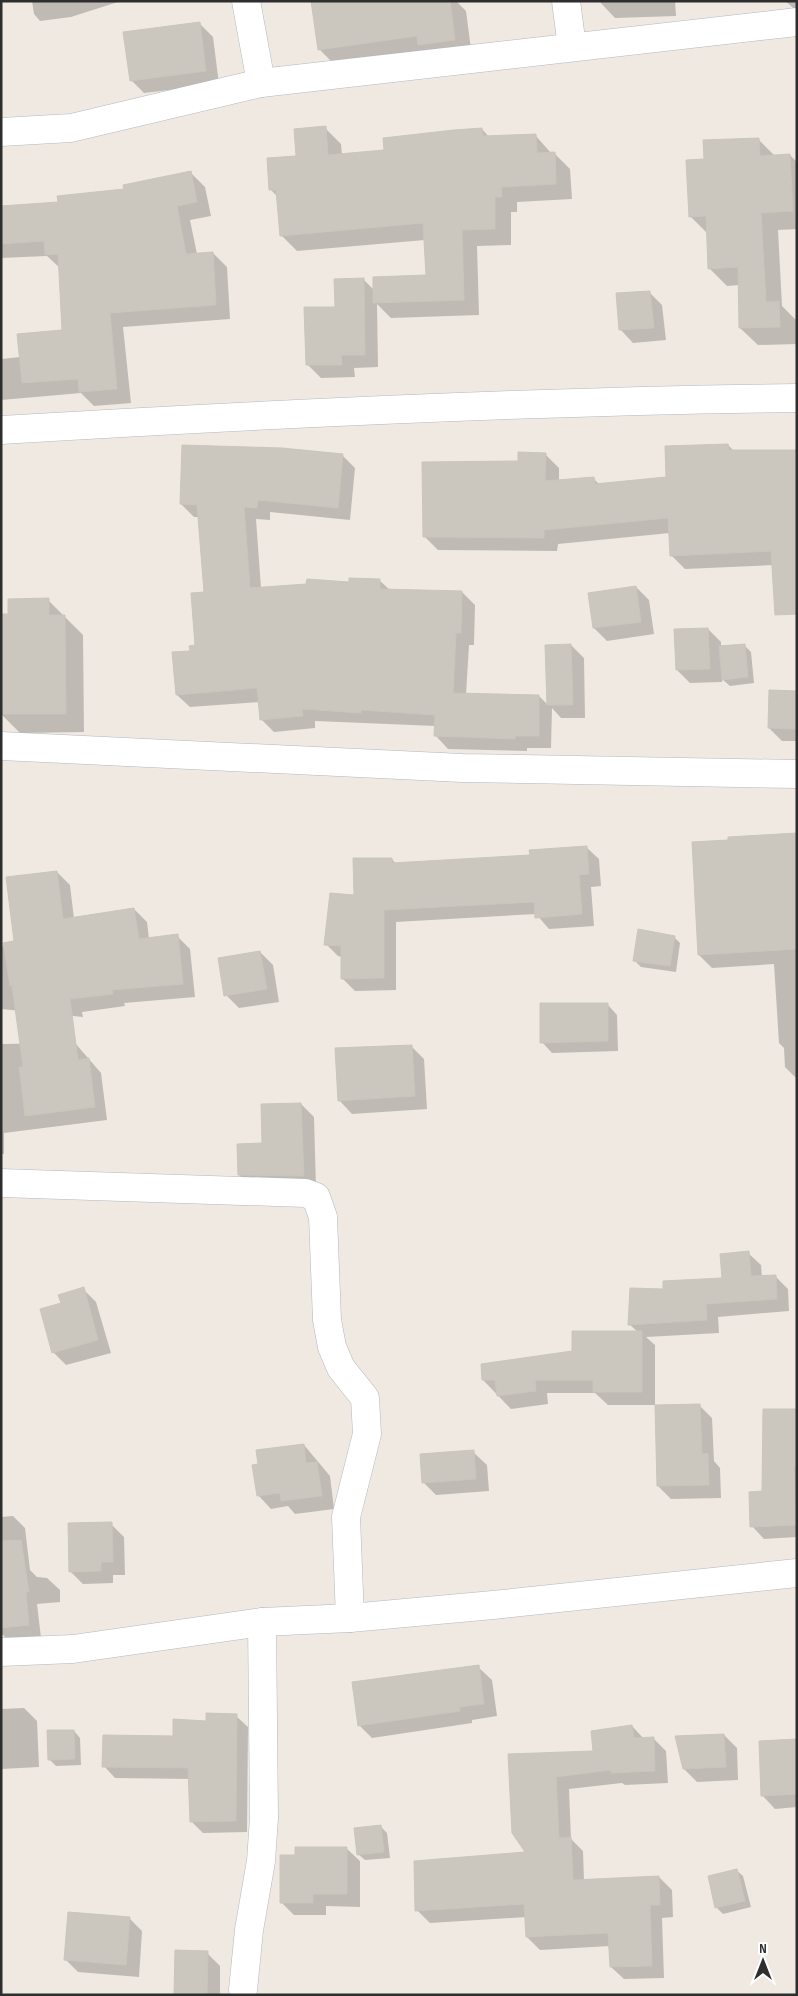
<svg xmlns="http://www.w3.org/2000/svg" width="798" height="1996" font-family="'Sofia Sans Condensed',sans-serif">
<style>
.shadow{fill:#0003}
.building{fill:#cbc7bf;stroke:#cbc5ba}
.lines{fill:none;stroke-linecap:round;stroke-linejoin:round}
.minor-casing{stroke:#b4b7c1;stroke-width:29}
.minor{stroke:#fff;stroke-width:28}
</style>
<rect width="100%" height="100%" fill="#efe9e1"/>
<!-- shadow -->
<g class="shadow">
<polygon points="32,1 121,1 71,17 40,21 34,14"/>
<polygon points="312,1 456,1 466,11 472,57 337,67 320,50"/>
<polygon points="599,1 675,1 676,16 615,18"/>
<polygon points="785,1 797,1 797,12 790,5"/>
<polygon points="200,24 213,37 219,84 144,93 131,80"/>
<polygon points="325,128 341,144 342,155 385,151 482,129 489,137 535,135 551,153 554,153 570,169 572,199 517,202 517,212 511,212 511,245 477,246 479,315 391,318 377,304 378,367 354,368 355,377 321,378 308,365 336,308 363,279 374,290 427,277 425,240 297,251 281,235 278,197 271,190"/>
<polygon points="758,139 775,156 790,155 797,162 797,229 778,230 782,306 796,320 797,344 758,345 740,328 739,285 727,286 709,268 708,234 690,216 705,160"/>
<polygon points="191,173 205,187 211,216 190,220 197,254 213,253 227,267 230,319 123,327 131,403 94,406 81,393 1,400 1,359 20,357 64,331 60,268 47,256 1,258 1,207 59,203 125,190"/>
<polygon points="649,292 662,305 666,340 633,343 620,329"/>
<polygon points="728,445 734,451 797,451 773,565 685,569 671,555 670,533 558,544 557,551 438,550 424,536 520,462 545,454 559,468 559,481 593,478 600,485 668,478"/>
<polygon points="342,455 355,468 350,520 270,512 270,520 256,519 261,588 380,581 390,590 462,592 475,605 474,645 469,645 466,695 539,696 548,705 547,646 571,645 584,658 585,718 561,718 552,708 551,748 527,748 527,751 448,749 436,736 436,726 315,721 315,728 274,732 261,719 260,702 190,707 177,695 191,652 196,646 205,593 199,517 194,517 181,504"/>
<polygon points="636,587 649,600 654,634 607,641 594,628"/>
<polygon points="48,600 83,635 84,732 20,733 1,714 1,615 9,615"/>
<polygon points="708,629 721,642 721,647 744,645 751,652 754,683 730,686 722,679 722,682 690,683 677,670"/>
<polygon points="797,692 797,741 782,741 769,728"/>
<polygon points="797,835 797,1079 785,1067 784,1048 779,1043 774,964 712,968 699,955"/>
<polygon points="586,847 599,859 601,886 591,887 594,926 549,929 536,914 396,922 396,990 355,991 342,978 342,957 338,956 326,944 355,897 392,859 396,864 531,856"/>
<polygon points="57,872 70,885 74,919 134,909 147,922 149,939 177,936 190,949 195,997 124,1003 125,1006 82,1012 83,1017 1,1009 1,946 16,947"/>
<polygon points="674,937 680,943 676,972 641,967 634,960"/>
<polygon points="260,952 273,965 279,1002 239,1008 226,995"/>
<polygon points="607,1004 617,1015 618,1051 552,1053 542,1042"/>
<polygon points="75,1043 101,1073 107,1120 4,1133 4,1154 1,1154 1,1044"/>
<polygon points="411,1046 424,1059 427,1109 352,1114 339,1100"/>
<polygon points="301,1104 314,1117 316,1188 252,1188 239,1175"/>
<polygon points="748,1253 761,1265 762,1277 775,1276 788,1289 789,1311 718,1317 719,1333 646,1337 655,1345 655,1405 608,1405 595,1393 547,1393 548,1404 511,1409 483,1380 638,1332 629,1324 664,1291 723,1279"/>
<polygon points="83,1289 96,1302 111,1353 66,1365 53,1352 62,1304"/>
<polygon points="699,1405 712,1418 714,1461 720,1468 721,1498 671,1499 658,1486"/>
<polygon points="797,1411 797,1537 764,1539 752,1526"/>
<polygon points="304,1445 330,1476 334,1509 295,1514 288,1506 271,1509 258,1495 259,1465"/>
<polygon points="473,1452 487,1465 489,1491 436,1495 423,1482"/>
<polygon points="13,1516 25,1528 30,1570 37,1577 47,1578 60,1590 60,1602 37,1604 41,1638 9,1641 1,1633 1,1517"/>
<polygon points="111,1524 124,1537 125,1575 113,1575 113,1583 83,1584 70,1571"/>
<polygon points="478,1667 492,1680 497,1716 472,1720 472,1723 372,1738 359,1725"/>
<polygon points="24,1708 37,1721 39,1767 1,1769 1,1709"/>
<polygon points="236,1716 248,1727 247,1832 203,1833 191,1821 190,1779 115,1778 104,1766 207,1722"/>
<polygon points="632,1726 644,1739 653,1738 666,1751 668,1783 625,1785 622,1783 569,1789 571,1839 583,1851 584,1880 659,1877 672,1890 673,1917 662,1918 664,1978 624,1979 611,1967 610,1946 540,1950 527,1937 526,1917 430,1923 417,1910 527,1853 509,1755 595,1752"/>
<polygon points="74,1731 80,1738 81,1765 56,1766 49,1759"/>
<polygon points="724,1735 737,1748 738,1780 697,1782 684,1769"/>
<polygon points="797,1740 797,1807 775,1809 762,1795"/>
<polygon points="381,1827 387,1833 390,1858 365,1860 358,1854"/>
<polygon points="346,1848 360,1861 360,1907 326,1906 326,1915 294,1915 281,1902 297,1856"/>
<polygon points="736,1870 743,1876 751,1907 723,1914 716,1907"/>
<polygon points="129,1918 142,1931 139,1977 78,1972 65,1959"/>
<polygon points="207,1953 220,1966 220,1995 175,1995"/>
</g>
<!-- building -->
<g class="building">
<polygon points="311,1 450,1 455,40 418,45 417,36 318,50"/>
<polygon points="200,22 206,71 130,81 123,32"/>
<polygon points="326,126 328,155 384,150 383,138 454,130 482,128 483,136 536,134 537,153 555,152 556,184 501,187 502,197 495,197 495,229 462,230 464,300 373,303 373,277 426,275 423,223 280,236 276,190 269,190 267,158 296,156 294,129"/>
<polygon points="759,138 760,156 790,154 793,211 761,213 766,302 779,301 780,327 739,328 738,267 708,269 706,216 689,217 686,160 704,159 703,140"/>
<polygon points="191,171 197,202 177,206 186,254 213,252 216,305 110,313 117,389 79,392 78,379 22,383 17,334 62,330 58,254 45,255 44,241 1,244 1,206 58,202 57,196 124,189 123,185"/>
<polygon points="364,278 365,355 341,355 342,365 306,365 304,307 335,307 334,279"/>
<polygon points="650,291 654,328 619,330 616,293"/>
<polygon points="728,444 729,450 797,450 797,614 775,615 771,551 670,556 668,518 544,530 544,538 423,537 422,462 518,461 518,452 546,453 545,481 594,477 595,484 666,477 665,446"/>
<polygon points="182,445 282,448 343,454 338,508 258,500 257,508 244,507 250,588 306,584 307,579 349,582 349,578 380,579 380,589 462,591 461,633 456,633 453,693 539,695 539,736 515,736 515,739 434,736 435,715 361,710 361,713 302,709 303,716 260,720 257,688 176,695 172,652 190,651 189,646 195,645 191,593 204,592 197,505 180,504"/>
<polygon points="636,586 641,622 593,628 588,593"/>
<polygon points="49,598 49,615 65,615 66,714 1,714 1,614 8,614 8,599"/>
<polygon points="708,628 710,669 676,670 674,629"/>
<polygon points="571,644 573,705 547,705 545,645"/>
<polygon points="745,644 748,677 722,680 719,646"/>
<polygon points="769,690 797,691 797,729 768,728"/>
<polygon points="797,833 797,949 698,955 692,842 728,840 728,837"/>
<polygon points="587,846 589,874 579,875 582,914 535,918 534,902 384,910 384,978 341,979 341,946 324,945 330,893 354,895 353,858 392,858 392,863 530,855 529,850"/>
<polygon points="57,871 63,919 134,908 139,939 178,934 183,984 112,990 113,994 70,999 78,1060 89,1058 95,1107 25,1116 19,1067 23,1067 12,985 10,986 3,943 14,941 6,877"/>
<polygon points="638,929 675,936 670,966 633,961"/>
<polygon points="260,951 267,989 224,996 218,958"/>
<polygon points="540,1003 608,1003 608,1041 540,1043"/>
<polygon points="412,1045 415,1096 338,1101 335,1048"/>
<polygon points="301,1103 304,1176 238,1175 237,1144 262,1143 261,1104"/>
<polygon points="749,1251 751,1276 776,1275 777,1299 706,1304 707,1320 628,1325 630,1288 663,1289 663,1281 722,1278 720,1254"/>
<polygon points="84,1287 98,1340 52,1353 40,1309 61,1303 58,1295"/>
<polygon points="572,1331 642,1331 642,1392 593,1392 593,1380 535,1380 536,1391 497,1396 495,1380 482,1380 481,1364 572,1351"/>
<polygon points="700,1404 702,1454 708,1453 709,1485 657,1486 655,1405"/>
<polygon points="763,1409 797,1409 797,1466 794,1466 796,1525 750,1527 749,1492 762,1491"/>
<polygon points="304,1444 306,1463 317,1462 322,1496 281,1501 280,1493 257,1496 252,1465 258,1464 256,1450"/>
<polygon points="474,1450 476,1479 422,1483 420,1454"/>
<polygon points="112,1522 113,1562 101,1562 101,1571 69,1572 68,1523"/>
<polygon points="21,1540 29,1592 26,1592 29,1625 1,1628 1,1541"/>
<polygon points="479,1665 484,1704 459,1707 460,1711 358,1726 352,1682"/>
<polygon points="206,1713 237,1714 236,1821 190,1822 188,1768 102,1767 103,1735 173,1736 173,1719 206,1721"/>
<polygon points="632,1725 634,1738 654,1737 655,1771 611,1773 611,1770 556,1777 559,1838 571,1837 573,1880 659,1876 660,1905 650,1905 652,1966 610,1967 608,1933 526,1937 524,1904 415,1911 414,1861 525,1852 512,1833 508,1754 593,1751 591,1731"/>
<polygon points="47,1730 74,1730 75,1759 48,1760"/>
<polygon points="724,1734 726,1767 683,1769 675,1736"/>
<polygon points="797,1739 797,1794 761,1796 759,1741"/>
<polygon points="381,1825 384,1852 357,1855 354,1828"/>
<polygon points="295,1847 347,1847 347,1894 313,1894 313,1903 280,1903 280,1855 295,1855"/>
<polygon points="737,1869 745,1901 715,1908 708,1876"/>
<polygon points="68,1912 130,1917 126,1965 64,1960"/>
<polygon points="175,1950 208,1951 207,1995 174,1995"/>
</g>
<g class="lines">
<!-- minor casing -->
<g class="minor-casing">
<g id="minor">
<polyline points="246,1 261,83"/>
<polyline points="566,1 572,47"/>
<polyline points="1,132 71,128 261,83 797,22"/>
<path d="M1 430C266 414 531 401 797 398"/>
<polyline points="1,746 462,768 797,774"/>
<polyline points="1,1183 305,1193 316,1197 323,1217 327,1320 332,1347 341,1368 365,1398 367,1434 346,1517 350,1618"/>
<polyline points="1,1652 73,1649 262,1622 350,1618 493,1605 797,1573"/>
<polyline points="243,1990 249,1930 261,1861 264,1818 262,1622"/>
</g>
</g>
<!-- minor -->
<use href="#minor" class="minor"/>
</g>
<!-- border -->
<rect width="798" height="1996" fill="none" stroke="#2e2e2e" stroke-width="5"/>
<!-- north arrow -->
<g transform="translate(763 1961)" stroke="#ffffff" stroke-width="4" paint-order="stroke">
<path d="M0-4L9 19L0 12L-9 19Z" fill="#2e2e2e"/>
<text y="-8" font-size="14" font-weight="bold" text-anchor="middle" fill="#2e2e2e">N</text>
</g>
</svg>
